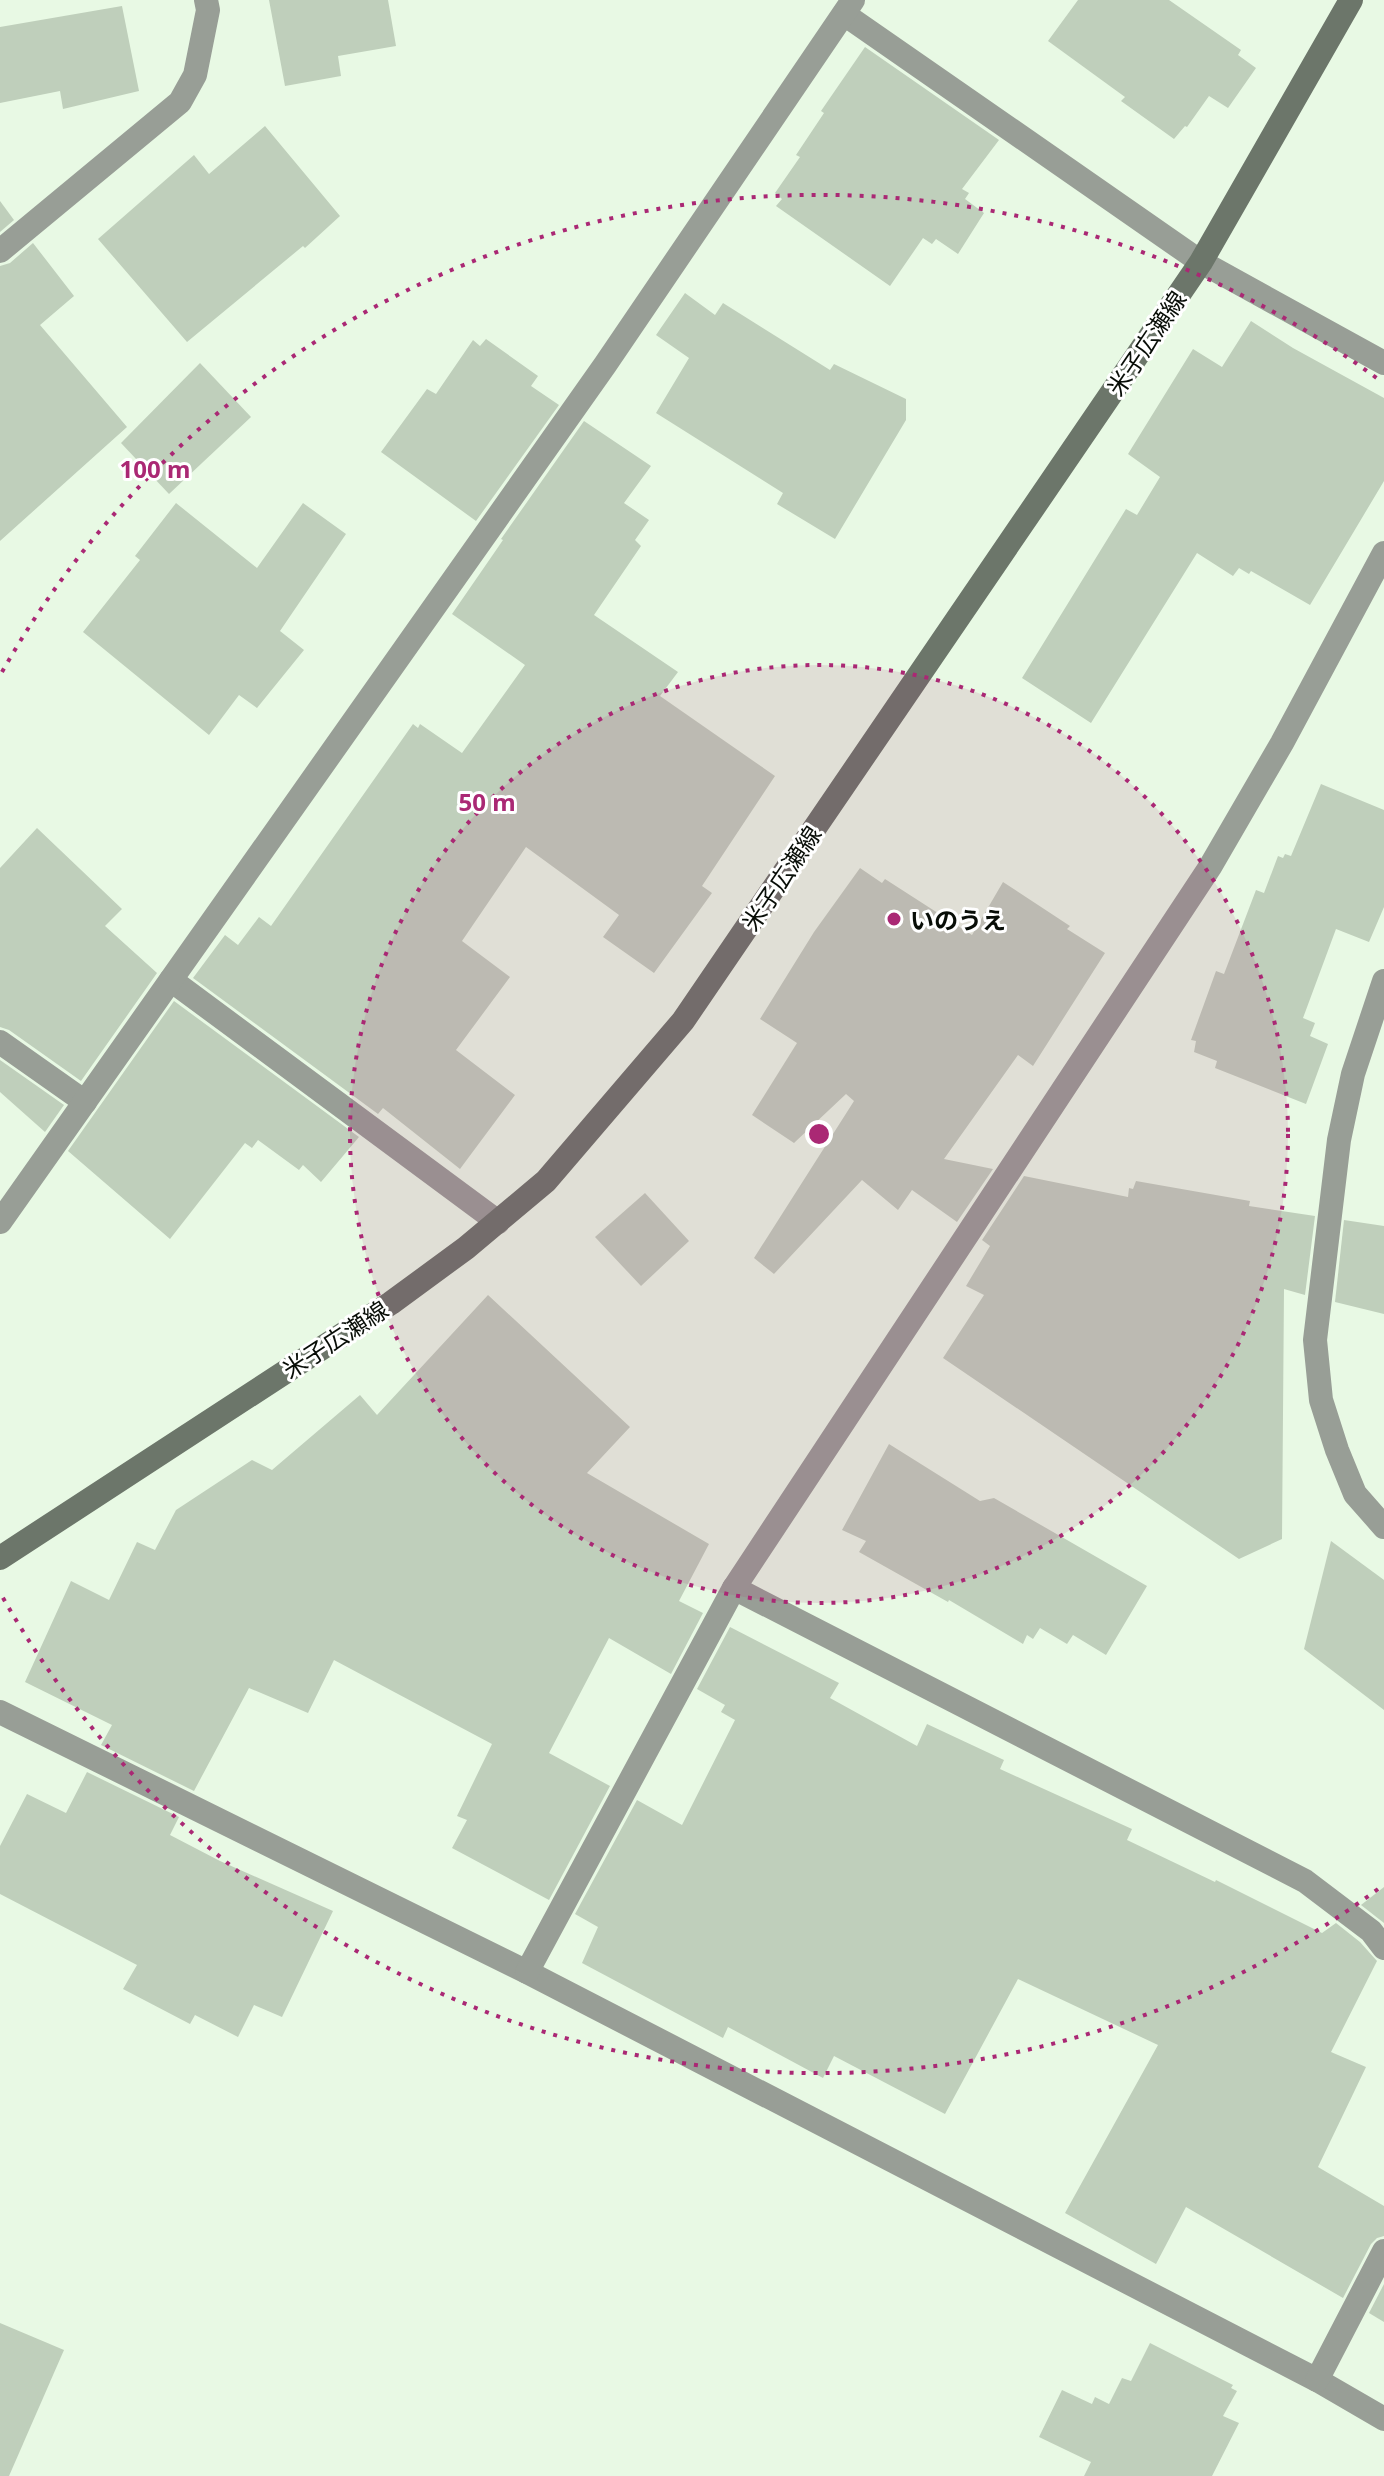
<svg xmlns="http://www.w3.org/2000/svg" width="1384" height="2476" font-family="'Noto Sans','Noto Sans JP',sans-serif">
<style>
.building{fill:#bfcfbb}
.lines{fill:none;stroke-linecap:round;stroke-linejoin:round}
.lane{stroke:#989e96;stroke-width:24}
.street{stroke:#989e96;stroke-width:24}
.secondary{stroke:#6c766a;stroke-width:24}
.ring{fill:none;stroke:#aa2874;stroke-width:4;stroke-dasharray:4 8}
.poi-dot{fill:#aa2874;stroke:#fff;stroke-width:3}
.labels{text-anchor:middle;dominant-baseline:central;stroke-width:6;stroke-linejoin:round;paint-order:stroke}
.street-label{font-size:24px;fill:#080d07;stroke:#fff}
.poi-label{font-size:24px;font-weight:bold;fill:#080d07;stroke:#fff;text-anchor:start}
.centre{fill:#aa2874;stroke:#fff;stroke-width:4}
.ring-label{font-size:24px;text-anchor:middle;font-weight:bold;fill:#aa2874;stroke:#fff;stroke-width:6;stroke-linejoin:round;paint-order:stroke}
</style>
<rect width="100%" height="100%" fill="#e8f9e4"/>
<!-- building -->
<g class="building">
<polygon points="269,0 388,0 396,46 338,56 341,76 285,86"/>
<polygon points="1078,0 1169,0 1241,50 1238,55 1256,68 1228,108 1209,96 1187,127 1185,126 1174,139 1121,101 1125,97 1048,41"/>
<polygon points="122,6 139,91 63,109 60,91 0,103 0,27"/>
<polygon points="865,47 999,140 962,189 969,193 965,199 984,213 958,254 936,239 932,244 923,238 890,286 776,206 782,199 775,193 800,157 796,155 824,113 821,111"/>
<polygon points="265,126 340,216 305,248 303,246 187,342 98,239 194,155 209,174"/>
<polygon points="0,201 14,220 0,232"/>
<polygon points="33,243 74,296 40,325 127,427 0,541 0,266 10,263"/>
<polygon points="685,293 715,315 723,303 830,370 834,364 906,399 906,420 835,539 777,504 783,493 656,413 689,358 656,335"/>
<polygon points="1251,321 1293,348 1384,398 1384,481 1310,605 1251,571 1249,574 1239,568 1233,576 1197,553 1091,723 1022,678 1126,509 1137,515 1160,477 1128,454 1193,349 1222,367"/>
<polygon points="486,339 538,376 531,386 559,405 476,521 381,452 427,389 436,394 473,340 480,346"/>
<polygon points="200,363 251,417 169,494 121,443"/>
<polygon points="584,421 651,466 624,503 649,520 635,540 641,546 594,615 678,672 660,696 775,776 702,886 712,893 654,973 603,937 619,915 526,847 462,941 510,977 456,1050 515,1095 460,1169 383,1108 378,1114 193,978 225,935 238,945 259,917 271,926 413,724 418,728 420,724 462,753 525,665 452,614 503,540 501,539"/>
<polygon points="176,503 257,568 303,503 346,534 280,631 304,650 257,708 239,695 209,735 83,632 140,560 135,556"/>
<polygon points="1321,784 1384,810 1384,907 1369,942 1336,929 1303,1018 1315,1023 1310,1036 1328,1044 1306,1104 1215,1068 1217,1061 1194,1052 1196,1041 1191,1040 1216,971 1224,974 1256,890 1264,893 1278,856 1283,858 1285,854 1291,856"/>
<polygon points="37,828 122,909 105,926 157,973 81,1081 9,1030 0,1027 0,868"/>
<polygon points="860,868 882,883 885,879 972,935 1003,882 1070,926 1067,929 1105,953 1033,1066 1018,1055 944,1159 993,1169 957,1222 912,1190 898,1210 862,1180 774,1274 754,1258 854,1101 846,1094 794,1143 752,1115 797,1043 760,1019 814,932"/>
<polygon points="174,1001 359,1137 321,1182 303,1165 299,1170 258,1140 252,1148 245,1143 170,1239 68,1151"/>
<polygon points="0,1060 64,1105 45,1132 0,1092"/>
<polygon points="1024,1176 1128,1197 1129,1188 1133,1189 1136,1181 1250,1201 1249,1206 1315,1216 1305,1295 1284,1289 1282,1539 1239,1559 943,1358 984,1295 966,1286 990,1246 982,1240"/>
<polygon points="645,1193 689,1241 641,1286 595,1237"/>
<polygon points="1344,1220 1384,1226 1384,1314 1335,1302"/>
<polygon points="488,1295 630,1427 587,1473 709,1544 679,1601 703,1613 671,1674 609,1638 549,1753 610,1786 549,1900 452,1848 467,1820 457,1816 492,1744 334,1660 308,1713 249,1688 194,1791 101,1745 112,1725 25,1682 71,1581 109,1600 137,1542 155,1550 176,1510 252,1460 272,1470 360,1395 377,1415"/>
<polygon points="889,1444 980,1501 994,1498 1147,1586 1106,1655 1073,1635 1067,1644 1040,1628 1033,1639 1027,1635 1023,1644 949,1600 948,1602 859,1552 866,1541 842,1530"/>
<polygon points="1331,1541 1384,1580 1384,1710 1304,1649"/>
<polygon points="730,1627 839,1683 830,1698 917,1746 927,1724 1004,1760 1000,1769 1132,1829 1127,1840 1215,1882 1216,1880 1322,1933 1336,1923 1360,1942 1377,1961 1331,2052 1366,2067 1318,2167 1384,2206 1384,2236 1377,2238 1371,2244 1343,2298 1186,2207 1156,2264 1065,2213 1158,2045 1018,1979 945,2114 834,2056 823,2078 728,2027 723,2038 582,1963 598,1927 575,1914 637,1800 682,1825 735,1720 721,1712 725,1705 697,1689"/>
<polygon points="87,1772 179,1817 170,1835 220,1861 333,1911 282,2017 254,2005 238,2037 195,2015 190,2024 123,1989 137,1965 0,1894 0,1846 27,1794 66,1813"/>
<polygon points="1384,1887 1384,1923 1361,1905"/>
<polygon points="1384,2284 1384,2322 1369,2313"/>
<polygon points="0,2323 64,2350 9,2476 0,2476"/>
<polygon points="1150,2343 1233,2385 1231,2388 1237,2391 1223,2416 1239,2423 1212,2476 1084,2476 1091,2462 1039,2437 1062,2390 1092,2404 1095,2397 1109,2404 1122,2378 1131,2381"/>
</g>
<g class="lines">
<!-- lane -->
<g class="lane">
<polyline points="844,14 1201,262"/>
<polyline points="171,980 498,1222"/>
<polyline points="0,1042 85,1102"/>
</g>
<!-- street -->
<g class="street">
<polyline points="0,251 180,102 195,75 208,10 206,0"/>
<polyline points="1201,262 1384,363"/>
<polyline points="1384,981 1353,1074 1339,1140 1315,1340 1321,1400 1337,1450 1355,1494 1384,1527"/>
<polyline points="0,1222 605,365 853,0"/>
<polyline points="734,1588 1305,1881 1371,1931 1384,1948"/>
<polyline points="0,1712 527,1972 1317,2380 1384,2419"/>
<polyline points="527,1972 734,1588 1210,867 1282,743 1384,553"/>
<polyline points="1317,2380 1384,2251"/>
</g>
<!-- secondary -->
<polyline class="secondary" points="0,1558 391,1303 466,1248 546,1181 683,1021 1201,262 1351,0"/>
</g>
<!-- distance rings -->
<circle cx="819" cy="1134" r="469" fill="#aa2874" fill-opacity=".12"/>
<g class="ring">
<circle cx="819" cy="1134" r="469"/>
<path d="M1378 1889A939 939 0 0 1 2 1596M2 672A939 939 0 0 1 1378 379"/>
</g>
<!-- markers -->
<circle class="poi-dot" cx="894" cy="919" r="8"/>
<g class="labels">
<!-- street labels -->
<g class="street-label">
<text transform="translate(1146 343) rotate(-56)">米子広瀬線</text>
<text transform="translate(781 878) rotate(-56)">米子広瀬線</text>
<text transform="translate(335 1339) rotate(-33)">米子広瀬線</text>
</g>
<!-- poi labels -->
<g class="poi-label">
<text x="910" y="919">いのうえ</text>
</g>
</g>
<circle cx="819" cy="1134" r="12" class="centre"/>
<g class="ring-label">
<text x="155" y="478">100 m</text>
<text x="487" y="811">50 m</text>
</g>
</svg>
